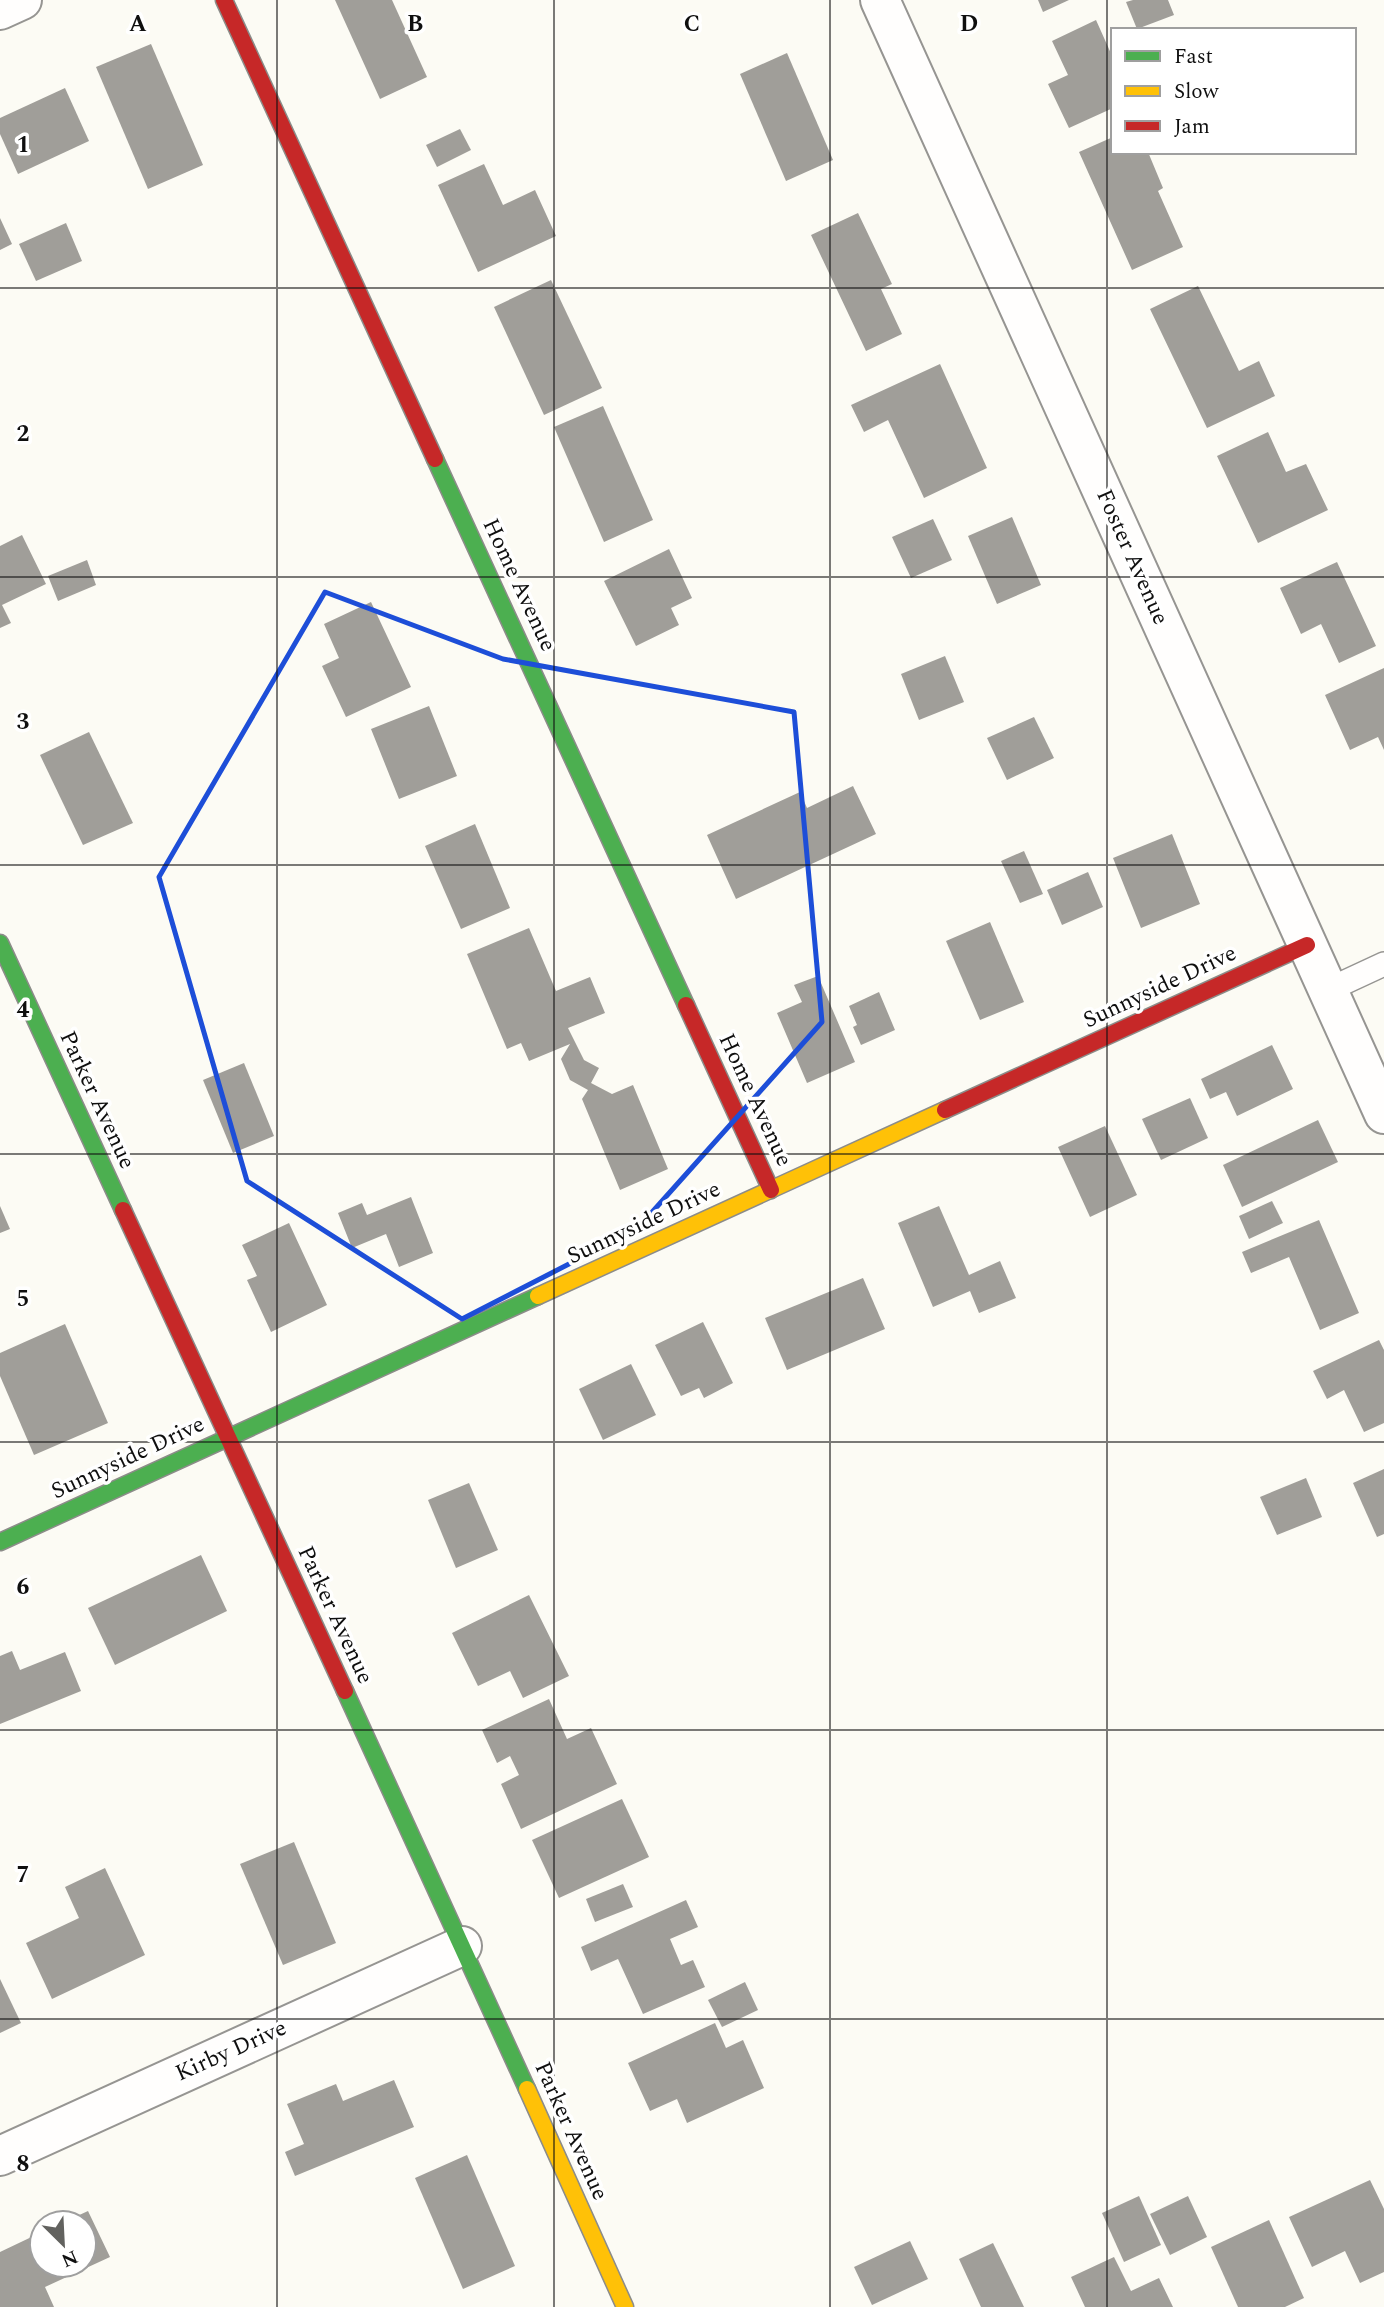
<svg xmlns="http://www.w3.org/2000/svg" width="1384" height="2307" font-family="Spectral,serif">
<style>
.building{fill:#a09e99}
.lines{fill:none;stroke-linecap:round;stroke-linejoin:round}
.lane-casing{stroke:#969592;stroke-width:26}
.street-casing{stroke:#969592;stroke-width:42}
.fast-casing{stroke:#8c8c89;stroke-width:19}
.slow-casing{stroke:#8c8c89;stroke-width:19}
.jam-casing{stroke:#8c8c89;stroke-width:19}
.lane{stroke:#fffefd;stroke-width:23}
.street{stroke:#fffefd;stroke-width:38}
.fast{stroke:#4caf50;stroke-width:16}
.slow{stroke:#ffc107;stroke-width:16}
.jam{stroke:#c62828;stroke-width:16}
.marked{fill:none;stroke:#1d4ed8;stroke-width:5;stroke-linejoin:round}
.grid{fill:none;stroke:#0f0f0f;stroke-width:2;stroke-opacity:0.55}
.labels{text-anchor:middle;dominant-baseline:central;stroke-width:7;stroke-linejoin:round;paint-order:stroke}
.street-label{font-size:23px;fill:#0f0f0f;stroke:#fff}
.grid-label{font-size:23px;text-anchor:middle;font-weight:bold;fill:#0f0f0f;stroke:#fff;stroke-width:7;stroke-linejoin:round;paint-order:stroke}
</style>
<rect width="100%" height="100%" fill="#fcfbf4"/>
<!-- building -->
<g class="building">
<polygon points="335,0 392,0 427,77 380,99"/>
<polygon points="1038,0 1069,0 1043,12"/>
<polygon points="1133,0 1168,0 1174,15 1137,29 1126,2"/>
<polygon points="1096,20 1113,58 1113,108 1069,128 1048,84 1068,75 1052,41"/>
<polygon points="151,44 203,165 148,189 96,67"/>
<polygon points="787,53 833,160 786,181 740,74"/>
<polygon points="65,88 89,141 18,174 0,134 0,118"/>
<polygon points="460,129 471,150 437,167 426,145"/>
<polygon points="1113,137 1113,152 1148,152 1163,188 1158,191 1183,247 1132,270 1079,152"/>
<polygon points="484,164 503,205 535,190 556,236 478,272 438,185"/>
<polygon points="858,213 892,284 881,289 902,334 866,351 811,235"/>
<polygon points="0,218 12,244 0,250"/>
<polygon points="66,223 82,261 36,281 19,244"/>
<polygon points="551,280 602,388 544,415 494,307"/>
<polygon points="1198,286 1239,371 1259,361 1275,396 1207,428 1150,309"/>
<polygon points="940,364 987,468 924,498 888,420 864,432 851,405"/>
<polygon points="603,406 653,520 604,542 554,427"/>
<polygon points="1268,432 1286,472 1306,464 1328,510 1258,543 1217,456"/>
<polygon points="1012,517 1041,585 997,604 968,536"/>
<polygon points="933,519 952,560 911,578 892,537"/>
<polygon points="22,535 46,584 2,605 11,623 0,628 0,546"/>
<polygon points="669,549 692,598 671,608 679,625 636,646 604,581"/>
<polygon points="87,560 96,585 58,601 48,576"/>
<polygon points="1337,562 1376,646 1339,663 1321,624 1301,634 1280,588"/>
<polygon points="371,602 411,687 346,717 322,666 339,658 324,624"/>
<polygon points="945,656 964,702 919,720 901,674"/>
<polygon points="1384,668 1384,750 1378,737 1350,750 1325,695"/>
<polygon points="429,706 457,776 399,799 371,729"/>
<polygon points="1034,717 1054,758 1007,780 987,738"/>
<polygon points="89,732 133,823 83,845 40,755"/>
<polygon points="853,786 876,834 736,899 707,835 800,792 807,808"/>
<polygon points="475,824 510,908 461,929 425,846"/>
<polygon points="1172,834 1200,904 1141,928 1113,858"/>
<polygon points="1024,851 1043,894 1020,903 1001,861"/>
<polygon points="1088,872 1103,907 1062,925 1047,890"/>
<polygon points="990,922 1024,1002 980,1020 946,941"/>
<polygon points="529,928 556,991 590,977 605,1013 568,1028 584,1060 599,1068 591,1083 612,1094 633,1085 668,1169 620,1190 582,1099 588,1090 570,1080 561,1059 570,1044 529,1061 521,1043 507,1049 467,954"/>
<polygon points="818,976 855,1062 807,1083 777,1013 802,1002 794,985"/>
<polygon points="879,992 895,1030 861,1045 853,1027 857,1025 849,1006"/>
<polygon points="1272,1045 1293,1089 1237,1116 1226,1092 1210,1099 1201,1079"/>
<polygon points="244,1063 274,1136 233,1153 203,1080"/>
<polygon points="1190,1098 1208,1138 1161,1160 1142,1119"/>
<polygon points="1318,1120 1338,1162 1242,1207 1223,1165"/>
<polygon points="1105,1126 1137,1195 1090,1217 1058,1147"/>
<polygon points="411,1197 433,1253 399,1267 386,1234 352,1248 338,1213 362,1203 367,1215"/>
<polygon points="1272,1201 1283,1223 1249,1239 1239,1216"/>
<polygon points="0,1206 10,1229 0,1233"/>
<polygon points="939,1206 969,1275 1000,1261 1016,1298 979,1313 970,1291 933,1307 898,1223"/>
<polygon points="1319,1220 1359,1313 1320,1330 1289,1257 1251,1273 1242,1252"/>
<polygon points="289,1223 327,1305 271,1332 247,1280 257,1276 242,1245"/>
<polygon points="863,1278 885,1329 787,1370 765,1318"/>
<polygon points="703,1322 733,1383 704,1398 699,1388 681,1396 655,1345"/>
<polygon points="65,1324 108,1423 34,1455 0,1376 0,1353"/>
<polygon points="1379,1340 1384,1350 1384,1423 1364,1432 1344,1390 1327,1399 1313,1371"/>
<polygon points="631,1364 656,1415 603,1440 579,1389"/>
<polygon points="1384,1469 1384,1534 1377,1537 1353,1483"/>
<polygon points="1306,1478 1322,1517 1277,1535 1260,1497"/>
<polygon points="469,1483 498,1550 456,1568 428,1500"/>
<polygon points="201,1555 227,1611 115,1665 88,1608"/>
<polygon points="529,1595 569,1676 523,1698 510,1671 478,1686 452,1633"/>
<polygon points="12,1651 20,1670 65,1652 81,1691 0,1724 0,1656"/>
<polygon points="549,1699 567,1739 591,1728 617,1784 521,1829 501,1784 519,1775 510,1756 497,1763 482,1730"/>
<polygon points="622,1799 649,1857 559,1898 532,1840"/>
<polygon points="294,1842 336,1943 283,1965 240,1864"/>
<polygon points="105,1868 145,1955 52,1999 26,1943 79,1918 65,1887"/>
<polygon points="623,1884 633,1907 595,1922 586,1899"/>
<polygon points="686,1900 698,1927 670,1939 681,1965 693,1960 705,1987 643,2014 618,1959 591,1971 581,1947"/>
<polygon points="0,1979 21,2023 0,2033"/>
<polygon points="745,1982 758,2010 722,2027 708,2000"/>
<polygon points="715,2023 726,2048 743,2040 764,2088 687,2123 677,2099 650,2111 628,2063"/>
<polygon points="394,2080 414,2127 295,2176 285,2152 304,2144 287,2104 336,2084 343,2101"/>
<polygon points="467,2155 515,2266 463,2289 415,2178"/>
<polygon points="1370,2180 1384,2209 1384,2272 1360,2283 1345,2251 1312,2267 1289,2217"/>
<polygon points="1139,2196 1161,2245 1124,2262 1102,2213"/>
<polygon points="1188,2196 1207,2237 1170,2255 1150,2214"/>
<polygon points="88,2211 110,2257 45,2287 54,2307 0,2307 0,2252 42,2232 42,2265 84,2265 84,2223 62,2223"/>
<polygon points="1269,2220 1304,2298 1285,2307 1238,2307 1211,2247"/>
<polygon points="910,2241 928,2279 872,2305 854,2267"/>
<polygon points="993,2243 1024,2307 981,2307 959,2259"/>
<polygon points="1114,2257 1131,2291 1159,2278 1173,2307 1085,2307 1071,2277"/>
</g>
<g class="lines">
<!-- lane casing -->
<g class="lane-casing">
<polyline id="lane" points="1328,990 1384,964"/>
</g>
<!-- street casing -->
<g class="street-casing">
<g id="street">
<polyline points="880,0 1384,1114"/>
<polyline points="0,10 22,0"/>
<polyline points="0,2156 462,1946"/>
</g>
</g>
<!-- fast casing -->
<g class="fast-casing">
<g id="fast">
<polyline points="435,459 686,1005"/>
<polyline points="0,943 123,1210"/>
<polyline points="0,1542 538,1296"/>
<polyline points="345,1691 527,2089"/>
</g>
</g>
<!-- slow casing -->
<g class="slow-casing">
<g id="slow">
<polyline points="538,1296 945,1110"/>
<polyline points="527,2089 625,2307"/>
</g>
</g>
<!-- jam casing -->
<g class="jam-casing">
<g id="jam">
<polyline points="224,0 435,459"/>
<polyline points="686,1005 771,1190"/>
<polyline points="945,1110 1307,945"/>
<polyline points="123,1210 345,1691"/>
</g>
</g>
<!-- lane -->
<use href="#lane" class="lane"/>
<!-- street -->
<use href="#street" class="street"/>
<!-- fast -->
<use href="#fast" class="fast"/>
<!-- slow -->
<use href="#slow" class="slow"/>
<!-- jam -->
<use href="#jam" class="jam"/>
</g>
<!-- marked area -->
<path class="marked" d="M325 592 503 659 794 712 822 1022 637 1229 462 1319 247 1181 159 877Z"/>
<!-- grid -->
<path class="grid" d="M277 0V2307M554 0V2307M830 0V2307M1107 0V2307M0 288H1384M0 577H1384M0 865H1384M0 1154H1384M0 1442H1384M0 1730H1384M0 2019H1384"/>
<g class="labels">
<!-- street labels -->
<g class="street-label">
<text transform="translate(1132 557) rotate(66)">Foster Avenue</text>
<text transform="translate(519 585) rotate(65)">Home Avenue</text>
<text transform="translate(1160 987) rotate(-25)">Sunnyside Drive</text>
<text transform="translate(97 1100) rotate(65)">Parker Avenue</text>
<text transform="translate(755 1100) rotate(65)">Home Avenue</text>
<text transform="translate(644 1223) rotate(-25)">Sunnyside Drive</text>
<text transform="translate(128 1458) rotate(-25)">Sunnyside Drive</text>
<text transform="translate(335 1615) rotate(65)">Parker Avenue</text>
<text transform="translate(231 2051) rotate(-24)">Kirby Drive</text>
<text transform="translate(571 2131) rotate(66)">Parker Avenue</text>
</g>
</g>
<g class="grid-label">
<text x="138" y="31">A</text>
<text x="415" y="31">B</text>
<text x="692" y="31">C</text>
<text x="969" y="31">D</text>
<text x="23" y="152">1</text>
<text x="23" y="441">2</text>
<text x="23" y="729">3</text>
<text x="23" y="1017">4</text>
<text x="23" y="1306">5</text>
<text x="23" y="1594">6</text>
<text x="23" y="1882">7</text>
<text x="23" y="2171">8</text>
</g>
<!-- legend -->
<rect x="1111" y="28" width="245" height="126" fill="#ffffff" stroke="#9f9f9f" stroke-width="2"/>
<rect x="1125" y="51" width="35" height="10" fill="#4caf50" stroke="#9f9f9f" stroke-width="2"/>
<text x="1174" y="63" font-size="21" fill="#0f0f0f">Fast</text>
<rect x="1125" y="86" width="35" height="10" fill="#ffc107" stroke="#9f9f9f" stroke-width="2"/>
<text x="1174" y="98" font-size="21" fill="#0f0f0f">Slow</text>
<rect x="1125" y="121" width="35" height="10" fill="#c62828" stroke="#9f9f9f" stroke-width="2"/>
<text x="1174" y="133" font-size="21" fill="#0f0f0f">Jam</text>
<!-- north arrow -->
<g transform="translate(63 2244) rotate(156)"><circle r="33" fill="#ffffff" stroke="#9f9f9f" stroke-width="2"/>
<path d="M0-5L12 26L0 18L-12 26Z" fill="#62625f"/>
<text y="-10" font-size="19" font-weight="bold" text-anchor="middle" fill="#0f0f0f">N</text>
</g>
</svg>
